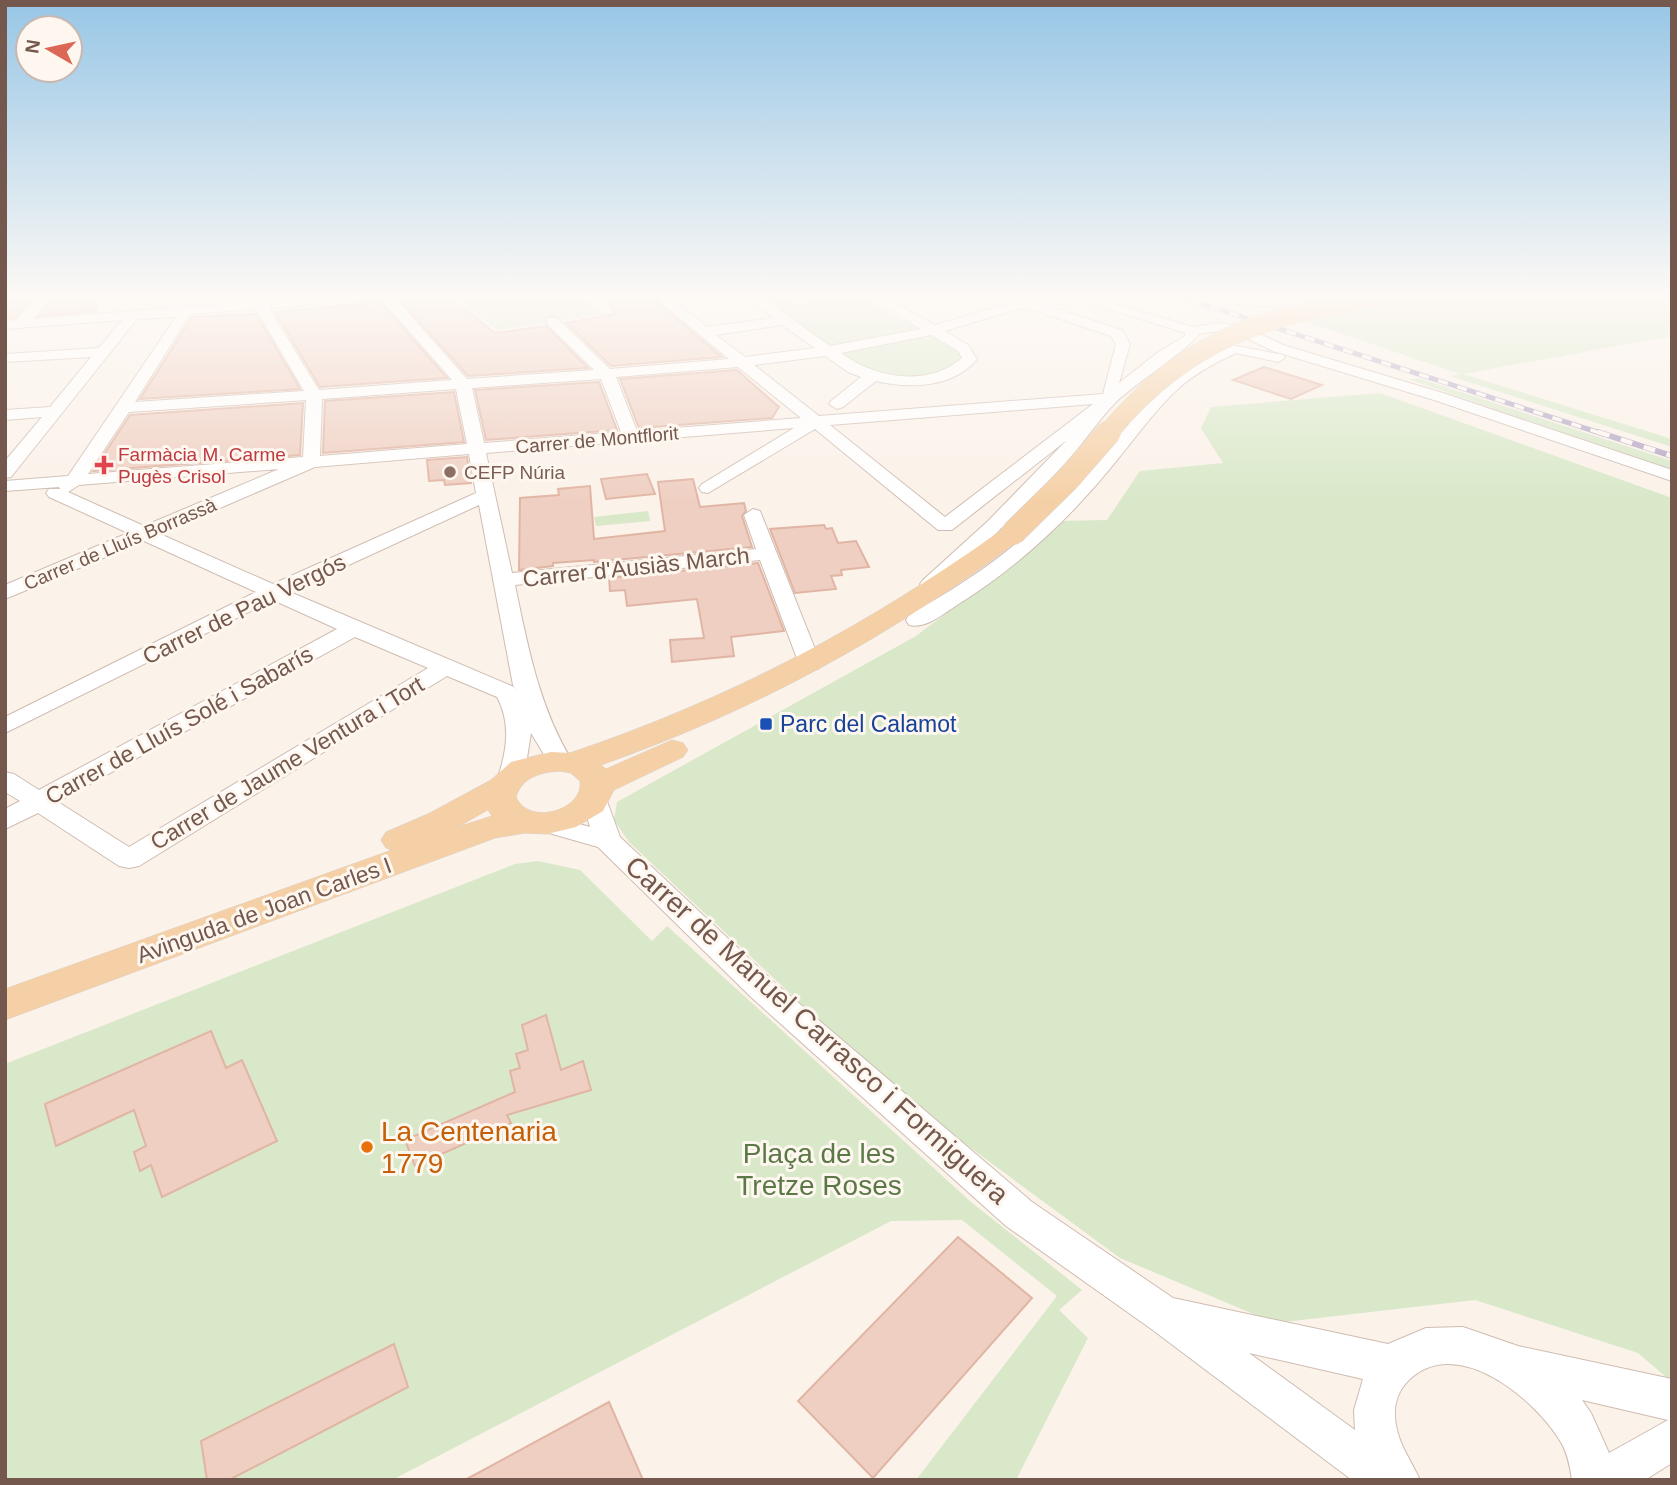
<svg xmlns="http://www.w3.org/2000/svg" width="1677" height="1485" font-family="Arial,sans-serif">
<style>
.green{fill:#d8e8c8}
.building{fill:#efcfc2;stroke:#e1b5a4;stroke-width:2}
.lines{fill:none;stroke-linecap:round;stroke-linejoin:round}
.minor-casing{stroke:#cfbcb2;stroke-width:2}
.major-casing{stroke:#d8d0cd;stroke-width:1}
.minor{fill:#fff;fill-rule:evenodd}
.major{fill:#f5d0a6;fill-rule:evenodd}
.rail-far1-casing{stroke:#b4a7c5;stroke-width:5}
.rail-casing{stroke:#b4a7c5;stroke-width:6}
.rail-far1{stroke:#fef7ef;stroke-width:3.5;stroke-dasharray:10;stroke-linecap:butt}
.rail{stroke:#fef7ef;stroke-width:4.5;stroke-dasharray:12;stroke-linecap:butt}
.major-bridge-far1-casing{stroke:#d8d0cd;stroke-width:20;stroke-linecap:butt}
.major-bridge-casing{stroke:#d8d0cd;stroke-width:25;stroke-linecap:butt}
.major-bridge-far1{stroke:#f5d0a6;stroke-width:19}
.major-bridge{stroke:#f5d0a6;stroke-width:24}
.health-dot{fill:#e0444e;stroke:#fef7ef;stroke-width:2.5}
.education-dot{fill:#8d6e63;stroke:#fef7ef;stroke-width:2.5}
.transit-dot{fill:#1a4fb4;stroke:#fef7ef;stroke-width:2.5}
.food-dot{fill:#e8710a;stroke:#fef7ef;stroke-width:2.5}
.labels{text-anchor:middle;dominant-baseline:central;stroke-width:6;stroke-linejoin:round;paint-order:stroke}
.far-street-label{font-size:19px;fill:#74584e;stroke:#fef7ef}
.far-health-label{font-size:19px;fill:#be3a42;stroke:#fef7ef;text-anchor:start}
.far-education-label{font-size:19px;fill:#785e54;stroke:#fef7ef;text-anchor:start}
.street-label{font-size:23px;fill:#74584e;stroke:#fef7ef}
.transit-label{font-size:23px;fill:#164399;stroke:#fef7ef;text-anchor:start}
.near-street-label{font-size:28px;fill:#74584e;stroke:#fef7ef}
.near-food-label{font-size:28px;fill:#c56008;stroke:#fef7ef;text-anchor:start}
.near-park-label{font-size:28px;fill:#5b7946;stroke:#fef7ef}
</style>
<rect width="100%" height="100%" fill="#fbf2e9"/>
<!-- green -->
<g class="green">
<polygon points="418,294 580,294 604,314 497,330 459,300 393,304 395,297"/>
<polygon points="749,294 783,294 799,304 810,300 857,294 956,350 961,357 960,363 926,377 905,377 865,370"/>
<polygon points="1421,294 1654,294 1672,300 1672,336 1463,374 1672,439 1672,447 1450,376 1460,374 1298,319"/>
<polygon points="1408,379 1421,379 1672,461 1672,470"/>
<polygon points="1380,393 1672,498 1672,1382 1638,1353 1475,1300 1275,1323 1120,1258 896,1093 629,842 614,820 617,802 916,636 996,576 1059,521 1107,520 1140,471 1223,463 1201,428 1211,407"/>
<polygon points="648,511 650,521 596,526 594,517"/>
<polygon points="538,861 580,870 652,941 667,926 971,1202 1082,1290 1059,1310 1088,1338 1016,1480 916,1480 1057,1296 962,1220 891,1221 392,1480 5,1480 5,1064 515,864"/>
</g>
<!-- building -->
<g class="building">
<polygon points="5,294 38,294 15,317 5,318"/>
<polygon points="58,294 96,294 97,311 39,316"/>
<polygon points="404,294 434,294 434,301 453,300 495,333 546,326 588,368 468,376 399,299"/>
<polygon points="602,294 647,294 722,357 611,366 566,323 615,314"/>
<polygon points="380,302 447,378 320,387 275,312"/>
<polygon points="256,314 300,389 140,399 192,317"/>
<polygon points="1264,367 1322,385 1291,399 1233,380"/>
<polygon points="737,370 779,407 772,418 639,428 620,379"/>
<polygon points="599,382 617,430 486,440 475,390"/>
<polygon points="454,392 464,442 323,453 325,401"/>
<polygon points="303,403 300,455 93,471 130,415"/>
<polygon points="467,457 471,483 445,485 444,480 429,481 427,460"/>
<polygon points="647,474 655,494 606,499 601,479"/>
<polygon points="693,479 700,507 744,503 746,511 742,516 752,547 594,562 594,560 553,563 553,566 519,570 520,498 559,495 558,489 590,486 594,539 665,531 658,482"/>
<polygon points="824,525 826,529 832,528 838,543 856,541 869,567 841,570 842,575 831,576 836,589 795,593 770,529"/>
<polygon points="758,563 784,631 731,637 734,656 672,662 670,640 704,638 697,599 627,606 625,590 610,591 609,578"/>
<polygon points="546,1015 561,1070 583,1061 591,1090 507,1115 511,1123 415,1166 405,1140 515,1092 510,1071 520,1068 516,1054 528,1050 522,1025"/>
<polygon points="211,1031 226,1068 242,1060 277,1141 162,1197 151,1165 140,1171 134,1152 146,1146 134,1110 56,1146 45,1104"/>
<polygon points="958,1237 1032,1298 873,1478 798,1401"/>
<polygon points="394,1344 408,1387 229,1480 207,1480 201,1441"/>
<polygon points="609,1402 643,1480 465,1480"/>
</g>
<g class="lines">
<!-- minor casing -->
<g class="minor-casing">
<g id="minor">
<path d="M42 294H55L33 319 172 308 177 300 182 299 189 303 186 307 345 294H401L395 298 467 379 594 370 547 324V318H557L610 369 729 359 651 294H665L707 327 773 318 743 294H758L830 346 921 329 865 294H880L887 298 906 294H933L932 297 897 304 935 325 1011 303 989 294H1009L1122 330 1130 344 1119 383 1157 353 1185 336V333L1061 294H1081L1193 327 1218 323 1244 326 1283 345 1446 394 1672 470V481L1434 400 1273 351 1236 333 1218 331 1199 334C1196 343 1130 388 1116 402 1099 419 1085 441 1068 460 1027 505 982 547 937 588H923L920 584 923 580 988 521 1067 440 952 530H938L815 429 708 493 702 492 699 488 702 484 794 428 486 453 512 573 756 549 744 515 753 509 760 511 821 664 818 669H802L799 664 760 560 515 585C528 647 539 707 572 761L569 766 560 769 551 766 531 733 524 777 520 783 511 785 502 783 498 777C507 750 511 723 497 697L447 676 139 866 129 868 119 866 38 813 5 829V809L20 801 5 792V772L14 774 39 790 337 629 273 600 5 733V717L256 592 144 541 5 599V585L128 533 49 497 46 493 49 489H60L59 487 5 491V481L68 476 176 317 137 319 11 477 5 478V461L42 417 5 420V410L50 407 91 357 5 362V354L99 348 122 320 5 329V321L16 320ZM381 299 452 380 319 390 269 308ZM1025 307 1111 336 1116 344 1103 394 819 416 754 365 825 356 848 372 861 377 831 401 829 404 837 409 843 407 876 381C910 389 953 388 977 359L968 345 945 331ZM256 309 304 391 135 402 190 314ZM782 325 815 348 745 357 716 335ZM931 335 958 351 962 358C927 388 875 378 841 353ZM738 367 801 418 637 431 616 377ZM601 379 621 432 484 443 472 388ZM456 389 467 444 320 456 322 399ZM306 400 303 457 88 474 129 412ZM1093 404 945 517 830 425ZM469 454 476 493 273 584 160 534 315 467ZM279 469 144 526 68 492 79 485ZM479 505 513 685 517 691 514 687 290 592ZM355 637 428 668 129 847 58 802Z"/>
<path d="M1207 294 1263 299 1349 294C1330 310 1227 311 1207 294Z"/>
<path d="M1232 345 1283 355 1285 358 1278 362 1236 353C1216 362 1198 372 1181 386 1153 411 1132 443 1108 471 1065 523 1015 569 957 605 943 614 926 629 909 625L906 620 909 615C959 587 1006 556 1047 516 1066 497 1084 478 1101 458 1137 415 1174 359 1232 345Z"/>
<path d="M595 791 604 793 620 837 774 982 1032 1202 1173 1298 1388 1344 1426 1328 1463 1327 1518 1346 1672 1379V1463L1645 1480H1572C1570 1467 1568 1455 1562 1444 1537 1400 1456 1332 1408 1381 1396 1393 1393 1409 1396 1425 1399 1445 1412 1462 1420 1480H1352L1150 1328 1006 1226 752 998 598 847 535 829 531 823 535 817 544 814 590 827 582 799 586 793ZM1249 1353 1363 1379 1354 1410 1355 1430ZM1582 1400 1668 1420 1609 1453 1591 1413Z"/>
</g>
</g>
<!-- major casing -->
<g class="major-casing">
<path id="major" d="M1013 526 1022 528 1025 533 1022 538C890 637 756 710 601 765L606 769 672 740 683 743 688 750 683 757 614 790 603 811 576 827 547 834 525 833 495 838 5 1020V989L392 850 386 848 381 840 386 832 430 813 491 780 511 762 551 752 570 753C730 699 868 626 1004 528ZM560 771 571 773 580 781C584 811 528 826 516 797 522 777 541 772 560 771ZM488 810 492 816 458 827Z"/>
</g>
<!-- minor -->
<use href="#minor" class="minor"/>
<!-- major -->
<use href="#major" class="major"/>
<!-- rail-far1 casing -->
<g class="rail-far1-casing">
<polyline id="rail-far1" points="1172,294 1603,434"/>
</g>
<!-- rail casing -->
<g class="rail-casing">
<polyline id="rail" points="1598,432 1672,456"/>
</g>
<!-- rail-far1 -->
<use href="#rail-far1" class="rail-far1"/>
<!-- rail -->
<use href="#rail" class="rail"/>
<!-- major-bridge-far1 casing -->
<g class="major-bridge-far1-casing">
<path id="major-bridge-far1" d="M1107 434C1191 333 1271 314 1396 294"/>
</g>
<!-- major-bridge casing -->
<g class="major-bridge-casing">
<polyline id="major-bridge" points="1013,533 1067,480 1109,432"/>
</g>
<!-- major-bridge-far1 -->
<use href="#major-bridge-far1" class="major-bridge-far1"/>
<!-- major-bridge -->
<use href="#major-bridge" class="major-bridge"/>
</g>
<!-- sky -->
<linearGradient id="sky" x2="0" y2="1"><stop stop-color="#97c6e6"/><stop offset="0.59" stop-color="#fdf9f5"/><stop offset="1" stop-color="#fdf9f5" stop-opacity="0"/></linearGradient>
<rect width="1677" height="502" fill="url(#sky)"/>
<!-- markers -->
<path class="health-dot" d="M100.5 454.5h7v7h7v7h-7v7h-7v-7h-7v-7h7z"/>
<circle class="education-dot" cx="450" cy="472" r="7"/>
<rect class="transit-dot" x="759" y="717" width="14" height="14" rx="3.5"/>
<circle class="food-dot" cx="367" cy="1147" r="7"/>
<g class="labels">
<!-- far-street labels -->
<g class="far-street-label">
<text transform="translate(597 440) rotate(-5)">Carrer de Montflorit</text>
<text transform="translate(120 544) rotate(-23)">Carrer de Lluís Borrassà</text>
</g>
<!-- far-health labels -->
<g class="far-health-label">
<text x="118" y="454">Farmàcia M. Carme<tspan x="118" dy="22">Pugès Crisol</tspan></text>
</g>
<!-- far-education labels -->
<g class="far-education-label">
<text x="464" y="472">CEFP Núria</text>
</g>
<!-- street labels -->
<g class="street-label">
<text transform="translate(636 567) rotate(-6)">Carrer d'Ausiàs March</text>
<text transform="translate(244 609) rotate(-26)">Carrer de Pau Vergós</text>
<text transform="translate(179 725) rotate(-29)">Carrer de Lluís Solé i Sabarís</text>
<text transform="translate(287 763) rotate(-31)">Carrer de Jaume Ventura i Tort</text>
<text transform="translate(264 910) rotate(-20)">Avinguda de Joan Carles I</text>
</g>
<!-- transit labels -->
<g class="transit-label">
<text x="780" y="724">Parc del Calamot</text>
</g>
<!-- near-street labels -->
<g class="near-street-label">
<text transform="translate(817 1030) rotate(42)">Carrer de Manuel Carrasco i Formiguera</text>
</g>
<!-- near-food labels -->
<g class="near-food-label">
<text x="381" y="1131">La Centenaria<tspan x="381" dy="32">1779</tspan></text>
</g>
<!-- near-park labels -->
<g class="near-park-label">
<text x="819" y="1153">Plaça de les<tspan x="819" dy="32">Tretze Roses</tspan></text>
</g>
</g>
<!-- border -->
<rect width="1677" height="1485" fill="none" stroke="#74584e" stroke-width="14"/>
<!-- north arrow -->
<g transform="translate(49 49) rotate(279)"><circle r="33" fill="#fef7ef" stroke="#c7b7af" stroke-width="2"/>
<path d="M0-5L12 26L0 18L-12 26Z" fill="#dd6756"/>
<text y="-10" font-size="19" font-weight="bold" text-anchor="middle" fill="#74584e">N</text>
</g>
</svg>
